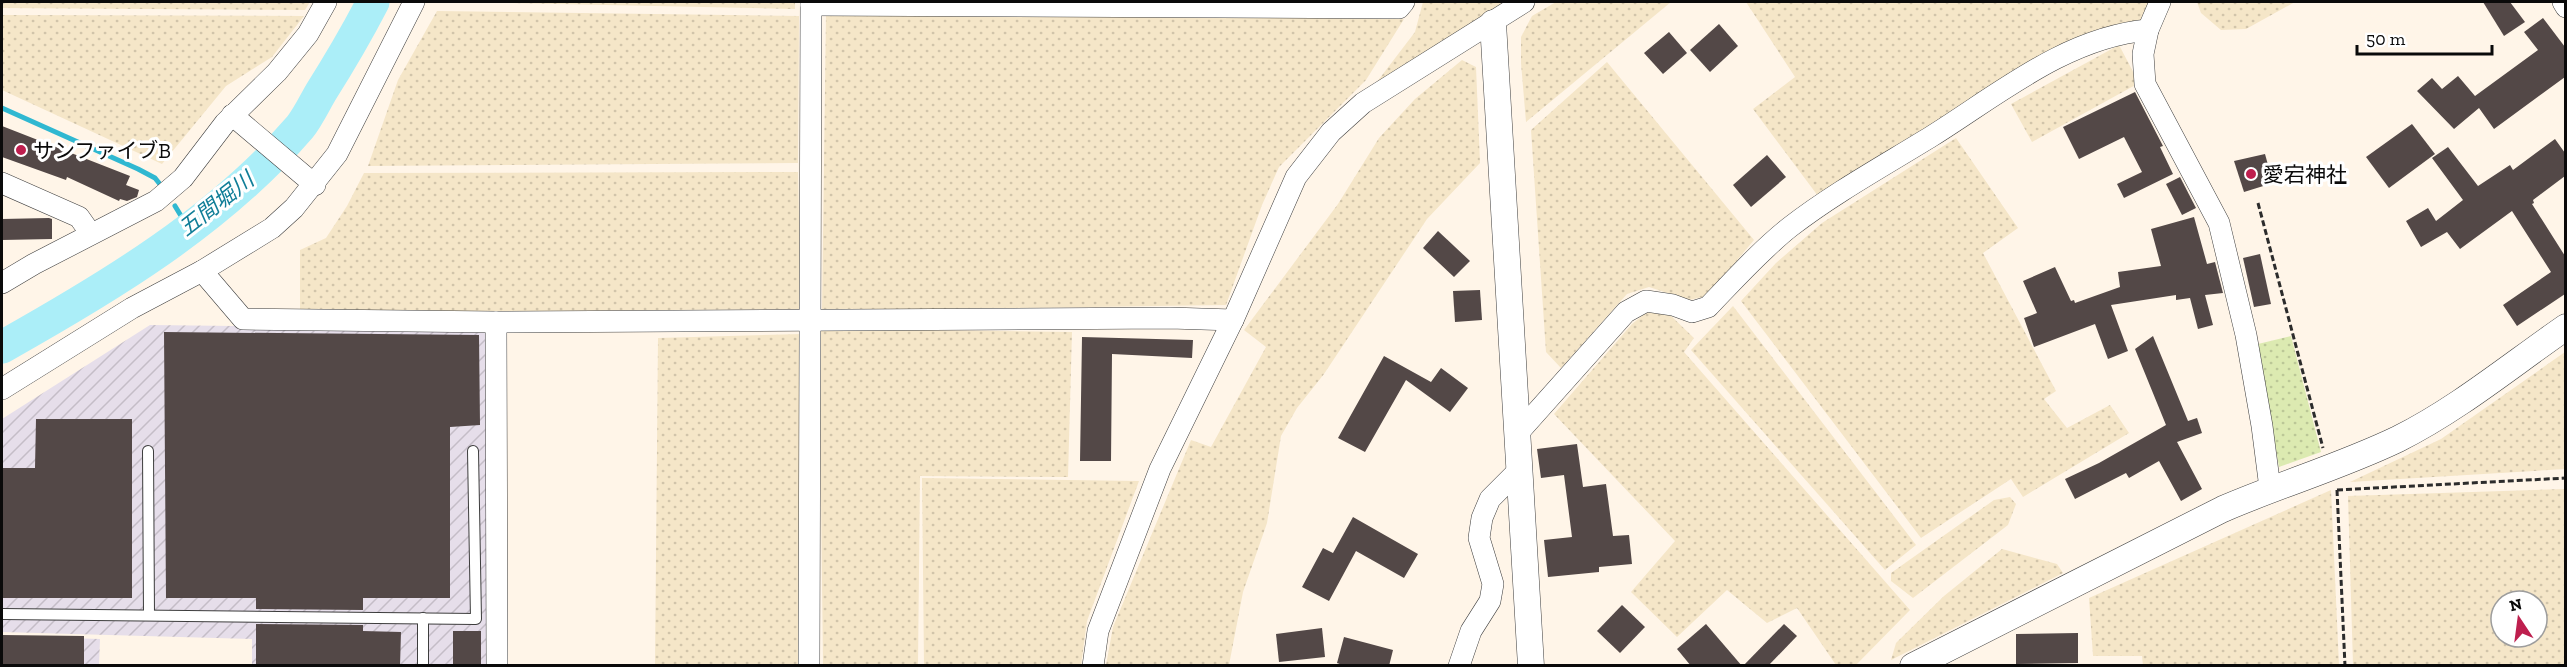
<svg xmlns="http://www.w3.org/2000/svg" width="2567" height="667" font-family="'Zilla Slab','Noto Sans JP',serif">
<style>
.industrial{fill:url(#industrial-furrows)}
.farmland{fill:url(#farmland-dots);fill-rule:evenodd}
.park{fill:url(#park-dots)}
.lines{fill:none;stroke-linecap:round;stroke-linejoin:round}
.stream{stroke:#30b8d1;stroke-width:5}
.river{stroke:#abeef8;stroke-width:33}
.building{fill:#534847}
.service-casing{stroke:#3d3d3d;stroke-width:12}
.minor-casing{stroke:#3d3d3d;stroke-width:22}
.tertiary-casing{stroke:#3d3d3d;stroke-width:27}
.path{stroke:#2c2c2c;stroke-width:3;stroke-dasharray:6 3;stroke-linecap:butt}
.service{stroke:#fff;stroke-width:10}
.minor{stroke:#fff;stroke-width:21}
.tertiary{stroke:#fff;stroke-width:26}
.poi-dot{fill:#be1f4e;stroke:#fff;stroke-width:2}
.labels{text-anchor:middle;dominant-baseline:central;stroke-width:6;stroke-linejoin:round;paint-order:stroke}
.poi-label{font-size:21px;fill:#0a0a0a;stroke:#fff;text-anchor:start}
.water-label{font-size:22px;font-style:italic;fill:#117e98;stroke:#fff}
</style>
<defs>
<pattern id="industrial-furrows" width="10" height="10" patternUnits="userSpaceOnUse" patternTransform="scale(1.5)"><rect width="10" height="10" fill="#e6deea"/><path d="M-1 1l2-2M0 10L10 0M9 11l2-2" fill="none" stroke="#c4bdc7"/></pattern>
<pattern id="farmland-dots" width="8" height="8" patternUnits="userSpaceOnUse" patternTransform="scale(1.5)"><rect width="8" height="8" fill="#f5e6c8"/><path d="M2 2h.1M6 6h.1" fill="none" stroke="#d1c4aa" stroke-width="1.8" stroke-linecap="round"/></pattern>
<pattern id="park-dots" width="8" height="8" patternUnits="userSpaceOnUse" patternTransform="scale(1.5)"><rect width="8" height="8" fill="#dceab1"/><path d="M2 2h.1M6 6h.1" fill="none" stroke="#bbc797" stroke-width="1.8" stroke-linecap="round"/></pattern>
</defs>
<rect width="100%" height="100%" fill="#fff5e8"/>
<!-- industrial -->
<g class="industrial">
<polygon points="150,325 488,329 492,665 252,665 252,639 2,632 2,419"/>
<polygon points="2,636 100,639 99,665 2,666"/>
</g>
<!-- farmland -->
<g class="farmland">
<polygon points="2,2 310,2 305,10 2,8"/>
<polygon points="458,2 795,2 795,9"/>
<polygon points="1423,2 1510,2 1370,91 1415,32"/>
<polygon points="1556,2 1671,2 1526,122 1521,63 1521,37 1532,16"/>
<polygon points="1746,2 2152,2 2144,23 1818,196 1753,109 1795,77"/>
<polygon points="2197,2 2295,2 2246,29 2221,30 2201,13"/>
<polygon points="437,11 799,16 798,163 368,166 398,80"/>
<polygon points="826,14 1404,19 1366,80 1279,167 1262,205 1226,305 822,311"/>
<polygon points="2,15 304,16 272,57 226,86 162,164 2,90"/>
<polygon points="2119,45 2139,83 2032,142 2011,104"/>
<polygon points="1462,60 1476,67 1480,163 1427,219 1324,374 1297,408 1281,436 1267,523 1243,592 1229,665 1106,665 1113,627 1191,440 1211,447 1266,347 1244,330 1338,204 1379,138 1415,99"/>
<polygon points="1607,62 1754,240 1707,296 1689,300 1649,287 1627,294 1561,368 1546,352 1531,130"/>
<polygon points="1956,138 2018,228 1983,253 2056,391 2044,399 2067,428 2110,405 2129,433 2023,497 2011,479 1921,538 1741,301 1776,263 1822,223"/>
<polygon points="798,172 801,309 300,313 300,250 326,238 347,206 364,173"/>
<polygon points="1733,306 1916,545 1885,570 1691,350"/>
<polygon points="1647,312 1668,313 1694,338 1684,352 1910,610 1856,665 1836,665 1797,608 1767,623 1727,590 1677,637 1631,592 1675,541 1554,414 1632,324"/>
<polygon points="819,329 1072,332 1068,477 920,476 918,665 823,665"/>
<polygon points="802,334 799,665 655,666 658,338"/>
<polygon points="2565,352 2565,469 2350,482 2441,439"/>
<polygon points="922,478 1139,481 1087,621 1081,665 924,665"/>
<path d="M2565 489V665H2353L2348 496ZM2501 601H2537V637H2501Z"/>
<polygon points="2331,490 2339,665 2143,666 2142,656 2093,656 2089,598"/>
<polygon points="2010,497 2016,504 2008,525 1913,598 1891,581 1891,573 1994,500"/>
<polygon points="2002,549 2057,564 2063,573 1891,660 1896,643 1944,596"/>
</g>
<!-- park -->
<polygon class="park" points="2291,336 2321,452 2279,467 2258,344"/>
<g class="lines">
<!-- stream -->
<g class="stream">
<polyline points="2,108 138,169 155,178 163,188"/>
<polyline points="175,206 189,229"/>
</g>
<!-- river -->
<path class="river" d="M2 347C109 287 219 221 300 127 308 117 314 104 321 92 340 62 357 33 373 2"/>
</g>
<!-- building -->
<g class="building">
<polygon points="2483,2 2510,2 2525,22 2504,36"/>
<polygon points="2543,18 2565,47 2565,77 2494,129 2479,108 2454,129 2417,91 2432,78 2442,89 2458,76 2475,96 2538,50 2524,32"/>
<polygon points="1719,24 1738,46 1710,72 1690,50"/>
<polygon points="1669,32 1687,53 1663,74 1644,53"/>
<polygon points="2135,92 2163,146 2160,147 2173,174 2124,198 2117,184 2142,172 2124,137 2079,159 2063,127"/>
<polygon points="2412,124 2435,154 2389,188 2366,157"/>
<polygon points="2,126 130,176 126,185 139,190 137,197 127,201 120,199 119,201 67,177 66,180 2,157"/>
<polygon points="2555,139 2565,153 2565,176 2533,200 2534,203 2532,204 2565,256 2565,294 2517,326 2503,305 2551,272 2512,211 2460,249 2447,232 2421,247 2406,221 2428,208 2436,221 2463,200 2432,158 2448,147 2478,186 2510,165 2513,170"/>
<polygon points="2265,154 2273,183 2244,192 2234,161"/>
<polygon points="1767,155 1786,177 1751,207 1733,185"/>
<polygon points="2180,177 2196,208 2182,215 2166,184"/>
<polygon points="2194,217 2207,264 2215,262 2223,293 2205,295 2213,325 2198,329 2190,298 2176,300 2176,295 2111,305 2128,351 2108,359 2095,324 2034,347 2024,318 2037,313 2023,281 2055,267 2071,301 2074,300 2075,303 2120,287 2118,272 2161,266 2151,229"/>
<polygon points="49,218 52,219 52,239 2,240 2,219"/>
<polygon points="1438,231 1470,261 1454,277 1423,248"/>
<polygon points="2260,254 2271,304 2254,307 2243,258"/>
<polygon points="1480,290 1482,320 1455,322 1453,291"/>
<polygon points="164,332 479,335 480,425 450,427 450,598 363,598 363,610 256,609 256,598 166,598"/>
<polygon points="2153,336 2188,421 2197,418 2202,433 2177,442 2202,489 2181,501 2159,461 2129,478 2126,473 2075,499 2065,479 2099,463 2166,425 2135,349"/>
<polygon points="1082,337 1193,340 1192,358 1112,354 1111,461 1080,461"/>
<polygon points="1384,356 1431,382 1441,368 1468,388 1450,412 1406,380 1365,452 1338,438"/>
<polygon points="36,419 132,419 132,598 2,598 2,468 35,468"/>
<polygon points="1577,444 1583,487 1606,484 1613,536 1629,535 1632,564 1599,567 1599,572 1548,577 1544,540 1572,537 1564,475 1541,478 1537,449"/>
<polygon points="1353,517 1418,554 1404,578 1356,551 1329,601 1302,587 1323,548 1333,553"/>
<polygon points="1622,605 1645,627 1620,653 1597,631"/>
<polygon points="256,624 363,625 363,631 401,632 400,666 256,666"/>
<polygon points="1706,624 1742,666 1691,666 1677,649"/>
<polygon points="1784,624 1797,636 1768,666 1743,666"/>
<polygon points="1322,628 1325,657 1279,662 1276,634"/>
<rect x="453" y="631" width="28" height="35"/>
<polygon points="2078,633 2078,663 2016,664 2016,634"/>
<polygon points="2,635 84,636 84,666 2,666"/>
<polygon points="1344,637 1393,650 1389,666 1345,666 1337,663"/>
</g>
<g class="lines">
<!-- service casing -->
<g class="service-casing">
<g id="service">
<polyline points="148,451 149,615"/>
<polyline points="2,614 476,619 473,451"/>
<polyline points="423,666 423,618"/>
</g>
</g>
<!-- minor casing -->
<g class="minor-casing">
<g id="minor">
<polyline points="2160,2 2148,30 2143,54 2145,84 2219,223 2246,335 2262,426 2270,488"/>
<polyline points="2563,2 2566,7"/>
<polyline points="811,5 1399,8 1404,2"/>
<polyline points="232,115 315,185"/>
<polyline points="2,183 79,217 91,234"/>
<polyline points="202,271 243,319 496,322 1170,318 1233,320"/>
<polyline points="2,283 34,264 156,201 183,178 225,123 277,72 308,34 326,2"/>
<polyline points="496,322 497,666"/>
<polyline points="2,389 132,308 202,271 272,228 294,208 337,154 414,2"/>
<path d="M1518 433 1626 312 1646 301 1673 305 1692 312 1708 307C1734 280 1761 250 1790 227 1834 193 1885 165 1932 136 1999 94 2067 37 2148 30"/>
<polyline points="809,666 811,2"/>
<polyline points="1093,666 1098,631 1160,469 1233,320 1296,177 1331,132 1363,103 1524,2"/>
<polyline points="1459,666 1471,631 1490,601 1493,584 1479,538 1482,518 1490,499 1520,469"/>
</g>
</g>
<!-- tertiary casing -->
<g class="tertiary-casing">
<g id="tertiary">
<polyline points="1493,23 1531,666"/>
<path d="M1913 666 2223 509C2281 484 2342 466 2398 439 2458 409 2511 365 2566 327"/>
</g>
</g>
<!-- path -->
<g class="path">
<polyline points="2258,203 2323,448"/>
<polyline points="2337,490 2566,478"/>
<polyline points="2337,490 2345,666"/>
</g>
<!-- service -->
<use href="#service" class="service"/>
<!-- minor -->
<use href="#minor" class="minor"/>
<!-- tertiary -->
<use href="#tertiary" class="tertiary"/>
</g>
<!-- markers -->
<g class="poi-dot">
<circle cx="21" cy="150" r="6"/>
<circle cx="2251" cy="174" r="6"/>
</g>
<g class="labels">
<!-- poi labels -->
<g class="poi-label">
<text x="33" y="150">サンファイブB</text>
<text x="2263" y="174">愛宕神社</text>
</g>
<!-- water labels -->
<g class="water-label">
<text transform="translate(216 204) rotate(-38)">五間堀川</text>
</g>
</g>
<!-- border -->
<rect width="2567" height="667" fill="none" stroke="#0a0a0a" stroke-width="6"/>
<!-- north arrow -->
<g transform="translate(2519 619) rotate(347)"><circle r="28" fill="#ffffff" stroke="#9d9d9d" stroke-width="1.5"/>
<path d="M0-4.5L10 22L0 15L-10 22Z" fill="#be1f4e"/>
<text y="-9" font-size="16" font-weight="bold" text-anchor="middle" fill="#0a0a0a">N</text>
</g>
<!-- scale -->
<path d="M2357 45v9h135v-9" fill="none" stroke="#0a0a0a" stroke-width="3"/>
<text x="2366" y="45" font-size="18" fill="#0a0a0a" stroke="#ffffff" stroke-width="4.5" paint-order="stroke">50 m</text>
</svg>
